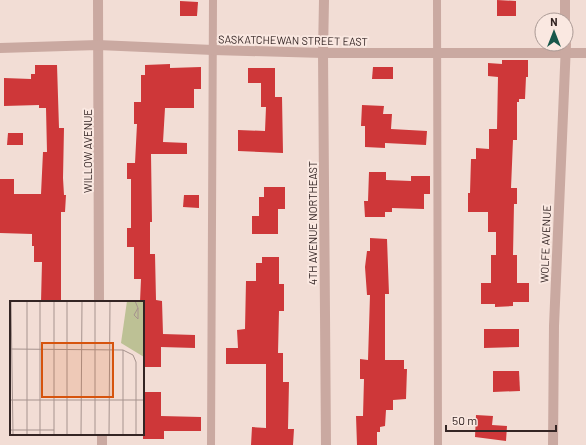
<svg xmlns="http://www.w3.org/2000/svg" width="586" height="445" font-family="Barlow,sans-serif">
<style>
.building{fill:#ce3739}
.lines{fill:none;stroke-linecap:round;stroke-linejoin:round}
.service{stroke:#caa9a1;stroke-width:8}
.minor{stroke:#caa9a1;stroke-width:10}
.labels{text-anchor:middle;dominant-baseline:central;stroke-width:4;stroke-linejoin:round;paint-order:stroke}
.street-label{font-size:11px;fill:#342524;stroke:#fae8e1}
.inset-road{fill:none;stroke:#a6938e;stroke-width:1}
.view{fill:#d6540e;fill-opacity:0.15;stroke:#d6540e;stroke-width:2}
.inset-edge{fill:none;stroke:#342524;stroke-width:2}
</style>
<rect width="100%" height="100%" fill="#f2ddd5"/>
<!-- building -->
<g class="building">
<polygon points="497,0 516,1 516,16 497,16"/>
<polygon points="180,1 198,2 197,16 180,16"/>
<polygon points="502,60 528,60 528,77 526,77 525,99 519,99 519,102 517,102 517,140 513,140 511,188 517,188 517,204 514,204 513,255 517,255 517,283 529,283 529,302 513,302 513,306 495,307 495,304 481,304 481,283 491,283 491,255 496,255 496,232 488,232 488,212 468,212 468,193 470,193 471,159 476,159 476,148 489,149 489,129 497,129 498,77 488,76 488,63 502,64"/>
<polygon points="170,64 170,68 201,67 201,89 194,89 194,108 165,108 163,142 187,143 187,154 151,154 152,222 150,222 150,254 155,254 156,300 162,301 163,334 195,335 195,348 161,347 161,367 143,367 143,302 140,302 141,279 134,279 134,247 127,247 127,228 131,228 131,179 127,179 127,163 135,163 137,124 134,124 134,102 141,102 141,75 145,75 145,65"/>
<polygon points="35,65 57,65 59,128 64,128 63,178 64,195 66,195 65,212 61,212 61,302 41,302 42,262 34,262 34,246 32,246 32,234 0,233 0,179 14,179 14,194 41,194 43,152 47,152 46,108 39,108 39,105 4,106 4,78 31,79 31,74 35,74"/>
<polygon points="373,67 393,67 393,79 372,79"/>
<polygon points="248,68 275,68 275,97 282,97 283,153 238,151 238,130 265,131 266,107 261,107 261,83 248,83"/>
<polygon points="362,105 384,106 383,114 392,114 391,129 427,131 426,145 385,143 385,148 365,147 365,126 361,126"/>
<polygon points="8,133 23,133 23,145 7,145"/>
<polygon points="369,172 386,172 386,180 411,181 411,176 430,176 430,194 424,194 424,209 392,208 392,212 385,212 385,217 365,217 364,201 368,201"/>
<polygon points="264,187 285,187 285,209 278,209 278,234 252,234 252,216 259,216 259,197 264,197"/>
<polygon points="184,195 199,195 199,208 183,207"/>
<polygon points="370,238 387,239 389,294 385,294 385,360 404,360 404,369 407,369 406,399 393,400 393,410 386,410 385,426 380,427 380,432 377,432 377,445 357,445 356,416 363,416 364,379 360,379 360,359 368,360 370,295 367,295 365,267 367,251 370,251"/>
<polygon points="262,257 279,257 279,284 284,284 284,311 279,311 278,353 283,353 283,382 289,382 288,429 294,429 293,445 251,445 252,427 266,428 266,364 226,364 226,348 238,348 237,330 245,329 246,281 256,281 256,263 262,263"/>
<polygon points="484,329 519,329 519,347 484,348"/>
<polygon points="493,371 519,371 520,391 493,392"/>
<polygon points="143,392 161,392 161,416 201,417 201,431 164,431 164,439 143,439"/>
<polygon points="476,415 493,416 492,425 507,426 506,441 475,437"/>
</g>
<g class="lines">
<!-- service -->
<g class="service">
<polyline points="437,0 438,445"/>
<polyline points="211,445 213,0"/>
</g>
<!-- minor -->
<g class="minor">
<polyline points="98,0 99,302"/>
<polyline points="324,0 323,53 326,445"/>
<polyline points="565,0 565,20"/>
<polyline points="0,48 98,45 213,50 323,53 586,53"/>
<polyline points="102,434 102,445"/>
<polyline points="553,445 554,326 566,44"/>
</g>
</g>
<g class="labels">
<!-- street labels -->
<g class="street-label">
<text transform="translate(293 40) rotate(1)">SASKATCHEWAN STREET EAST</text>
<text transform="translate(87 151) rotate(-90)">WILLOW AVENUE</text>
<text transform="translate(312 223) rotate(-90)">4TH AVENUE NORTHEAST</text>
<text transform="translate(545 244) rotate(-88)">WOLFE AVENUE</text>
</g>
</g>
<!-- overview -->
<g transform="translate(10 301)">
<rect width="134" height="134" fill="#f2ddd5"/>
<path d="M117 0H134V56L111 42Z" fill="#bdc195"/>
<path class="inset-road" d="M1 0 3 134M44 0V134M85 0V134M125 0 128 7V18L124 14 128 7M0 48 113 49 123 54 126 61V134M0 99H134M0 129H44M17 134V0M30 134V0M57 134V0M71 134 72 0M99 134 100 0M113 134V49"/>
<path class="view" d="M32 42H103V96H32Z"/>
<rect width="134" height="134" class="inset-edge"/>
</g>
<!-- north arrow -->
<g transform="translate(554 32)"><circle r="19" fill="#fae8e1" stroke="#ab9a95"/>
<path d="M0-3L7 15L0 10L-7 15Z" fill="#18574b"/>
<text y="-6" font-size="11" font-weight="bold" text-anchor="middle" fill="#342524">N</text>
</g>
<!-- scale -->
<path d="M446 425v6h110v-6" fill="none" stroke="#342524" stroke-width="2"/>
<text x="452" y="425" font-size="12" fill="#342524" stroke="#fae8e1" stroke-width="3" paint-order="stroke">50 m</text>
</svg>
